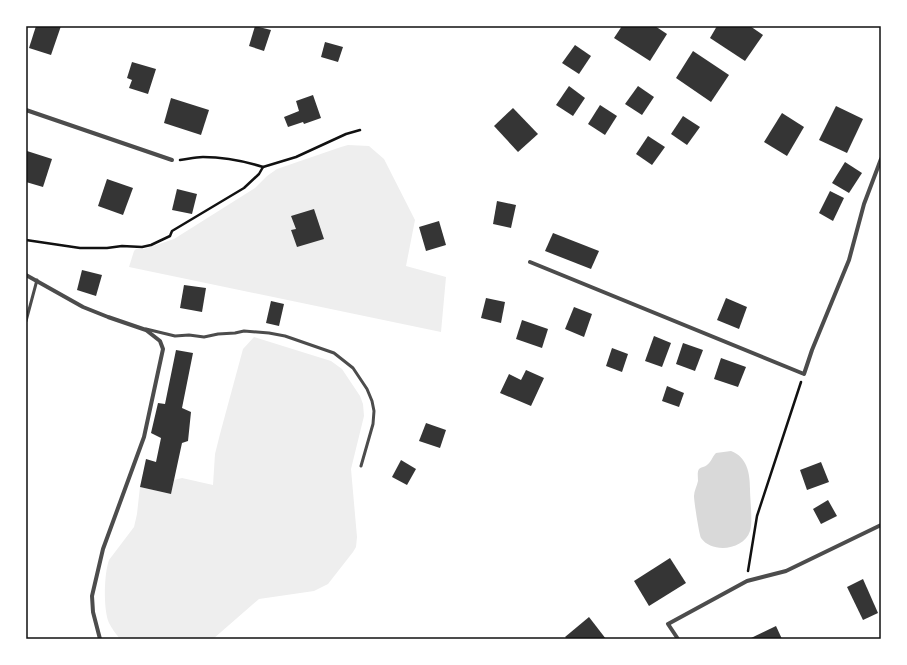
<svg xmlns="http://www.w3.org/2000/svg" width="907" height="665" font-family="'Golos Text',sans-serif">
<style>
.green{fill:#eee}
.water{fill:#d9d9d9}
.building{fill:#353535}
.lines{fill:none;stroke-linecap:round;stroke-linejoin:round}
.path{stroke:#111;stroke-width:2.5}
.service{stroke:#4c4c4c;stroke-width:3}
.minor{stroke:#4c4c4c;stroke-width:4}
.neatline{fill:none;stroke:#111;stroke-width:1.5}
</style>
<rect width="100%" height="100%" fill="#fff"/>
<!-- green -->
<g class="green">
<polygon points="348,145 369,146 384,159 415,220 406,266 446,277 441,332 129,267 134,251 136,249 144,249 174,239 255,188 267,176 277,169 341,147"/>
<path d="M254 337 331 361 342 369 360 396 363 404 364 416 351 469 357 537 356 547 353 552 328 584 314 591 259 599 213 639H120C116 634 112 629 109 623 103 609 104 574 109 560L134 527 137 514 140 487 171 494 174 480 182 478 213 485 215 454 220 434 243 349Z"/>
</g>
<!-- water -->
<path class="water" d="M731 451C747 457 750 473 750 489 750 499 753 523 750 531 744 550 712 554 701 538 699 534 694 501 694 496 694 491 697 486 698 481 698 477 697 472 699 469 701 467 705 467 707 465 712 461 712 457 716 453Z"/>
<!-- building -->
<g class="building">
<polygon points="36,26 61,26 51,55 29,48"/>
<polygon points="255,26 271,30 264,51 249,46"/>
<polygon points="622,26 655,26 667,34 650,61 614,38"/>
<polygon points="717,26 750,26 763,35 745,61 710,38"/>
<polygon points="325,42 343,47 338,62 321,57"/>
<polygon points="575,45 591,56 579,74 562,63"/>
<polygon points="693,51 729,75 711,102 676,78"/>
<polygon points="132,62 156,69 148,94 129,88 132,80 127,78"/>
<polygon points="569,86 585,98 573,116 556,105"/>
<polygon points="638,86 654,97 642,115 625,104"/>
<polygon points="313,95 321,118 304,124 303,122 288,127 284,117 299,111 296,101"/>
<polygon points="171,98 209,110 201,135 164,123"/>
<polygon points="600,105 617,116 605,135 588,124"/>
<polygon points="836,106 863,119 847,153 819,140"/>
<polygon points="513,108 538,134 518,152 494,126"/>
<polygon points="782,113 804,127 787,156 764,142"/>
<polygon points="683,116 700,127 687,145 671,134"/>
<polygon points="648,136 665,147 652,165 636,154"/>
<polygon points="27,151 52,159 43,187 26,182"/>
<polygon points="845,162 862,173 849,193 832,183"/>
<polygon points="107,179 133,188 123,215 98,206"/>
<polygon points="177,189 197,194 192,214 172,210"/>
<polygon points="830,191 844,198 833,221 819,213"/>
<polygon points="497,201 516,205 511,228 493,224"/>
<polygon points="314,209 324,239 297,247 291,230 296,229 291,216"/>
<polygon points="439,221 446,245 426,251 419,227"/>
<polygon points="553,233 599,251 591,269 545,251"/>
<polygon points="82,270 102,275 96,296 77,290"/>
<polygon points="184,285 206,288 202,312 180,308"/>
<polygon points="486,298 505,302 501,323 481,318"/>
<polygon points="726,298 747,307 739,329 717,320"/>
<polygon points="271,301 284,304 279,326 266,323"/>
<polygon points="574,307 592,314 584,337 565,329"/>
<polygon points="522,320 548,329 542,348 516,339"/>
<polygon points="654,336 671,343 662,367 645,361"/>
<polygon points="683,343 703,350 695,371 676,364"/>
<polygon points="612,348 628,354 622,372 606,366"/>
<polygon points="176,350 193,353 182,408 191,412 188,441 182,443 171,494 140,487 146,459 156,462 161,438 151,433 158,403 165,404"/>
<polygon points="721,358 746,367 738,387 714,379"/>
<polygon points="526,370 544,378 531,406 500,393 509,374 521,380"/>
<polygon points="667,386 684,393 679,407 662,401"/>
<polygon points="426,423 446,430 440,448 419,441"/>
<polygon points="401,460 416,469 407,485 392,477"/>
<polygon points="821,462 829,482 807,490 800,470"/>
<polygon points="828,500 837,516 821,524 813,509"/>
<polygon points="670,558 686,583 649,606 634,581"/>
<polygon points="863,579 878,613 863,620 847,587"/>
<polygon points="589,617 606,639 567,639 565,637"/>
<polygon points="776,626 782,639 749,639"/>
</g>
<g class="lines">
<!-- path -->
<g class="path">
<path d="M180 160C188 159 195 157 203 157 223 157 244 161 263 167"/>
<polyline points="26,240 80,248 107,248 122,246 142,247 151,245 170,236 172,231 244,188 259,174 263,167 296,157 346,134 360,130"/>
<polyline points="748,571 757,516 801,382"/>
</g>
<!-- service -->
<g class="service">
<polyline points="26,321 37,280"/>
<polyline points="146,329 175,336 189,335 204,337 218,334 235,333 244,331 269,333 285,336 334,353 353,368 367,389 372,401 374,411 373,424 361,466"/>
</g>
<!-- minor -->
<g class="minor">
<polyline points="26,110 172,160"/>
<polyline points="530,262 804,374 812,350 849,260 864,204 881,159"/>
<polyline points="26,275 83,307 108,317 146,330 160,341 163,349 144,437 103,549 92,596 93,612 100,639"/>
<polyline points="678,639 668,624 747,581 786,571 881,525"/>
</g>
</g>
<!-- border -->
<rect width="907" height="665" fill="none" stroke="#ffffff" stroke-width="54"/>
<rect x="27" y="27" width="853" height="611" class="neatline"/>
</svg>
